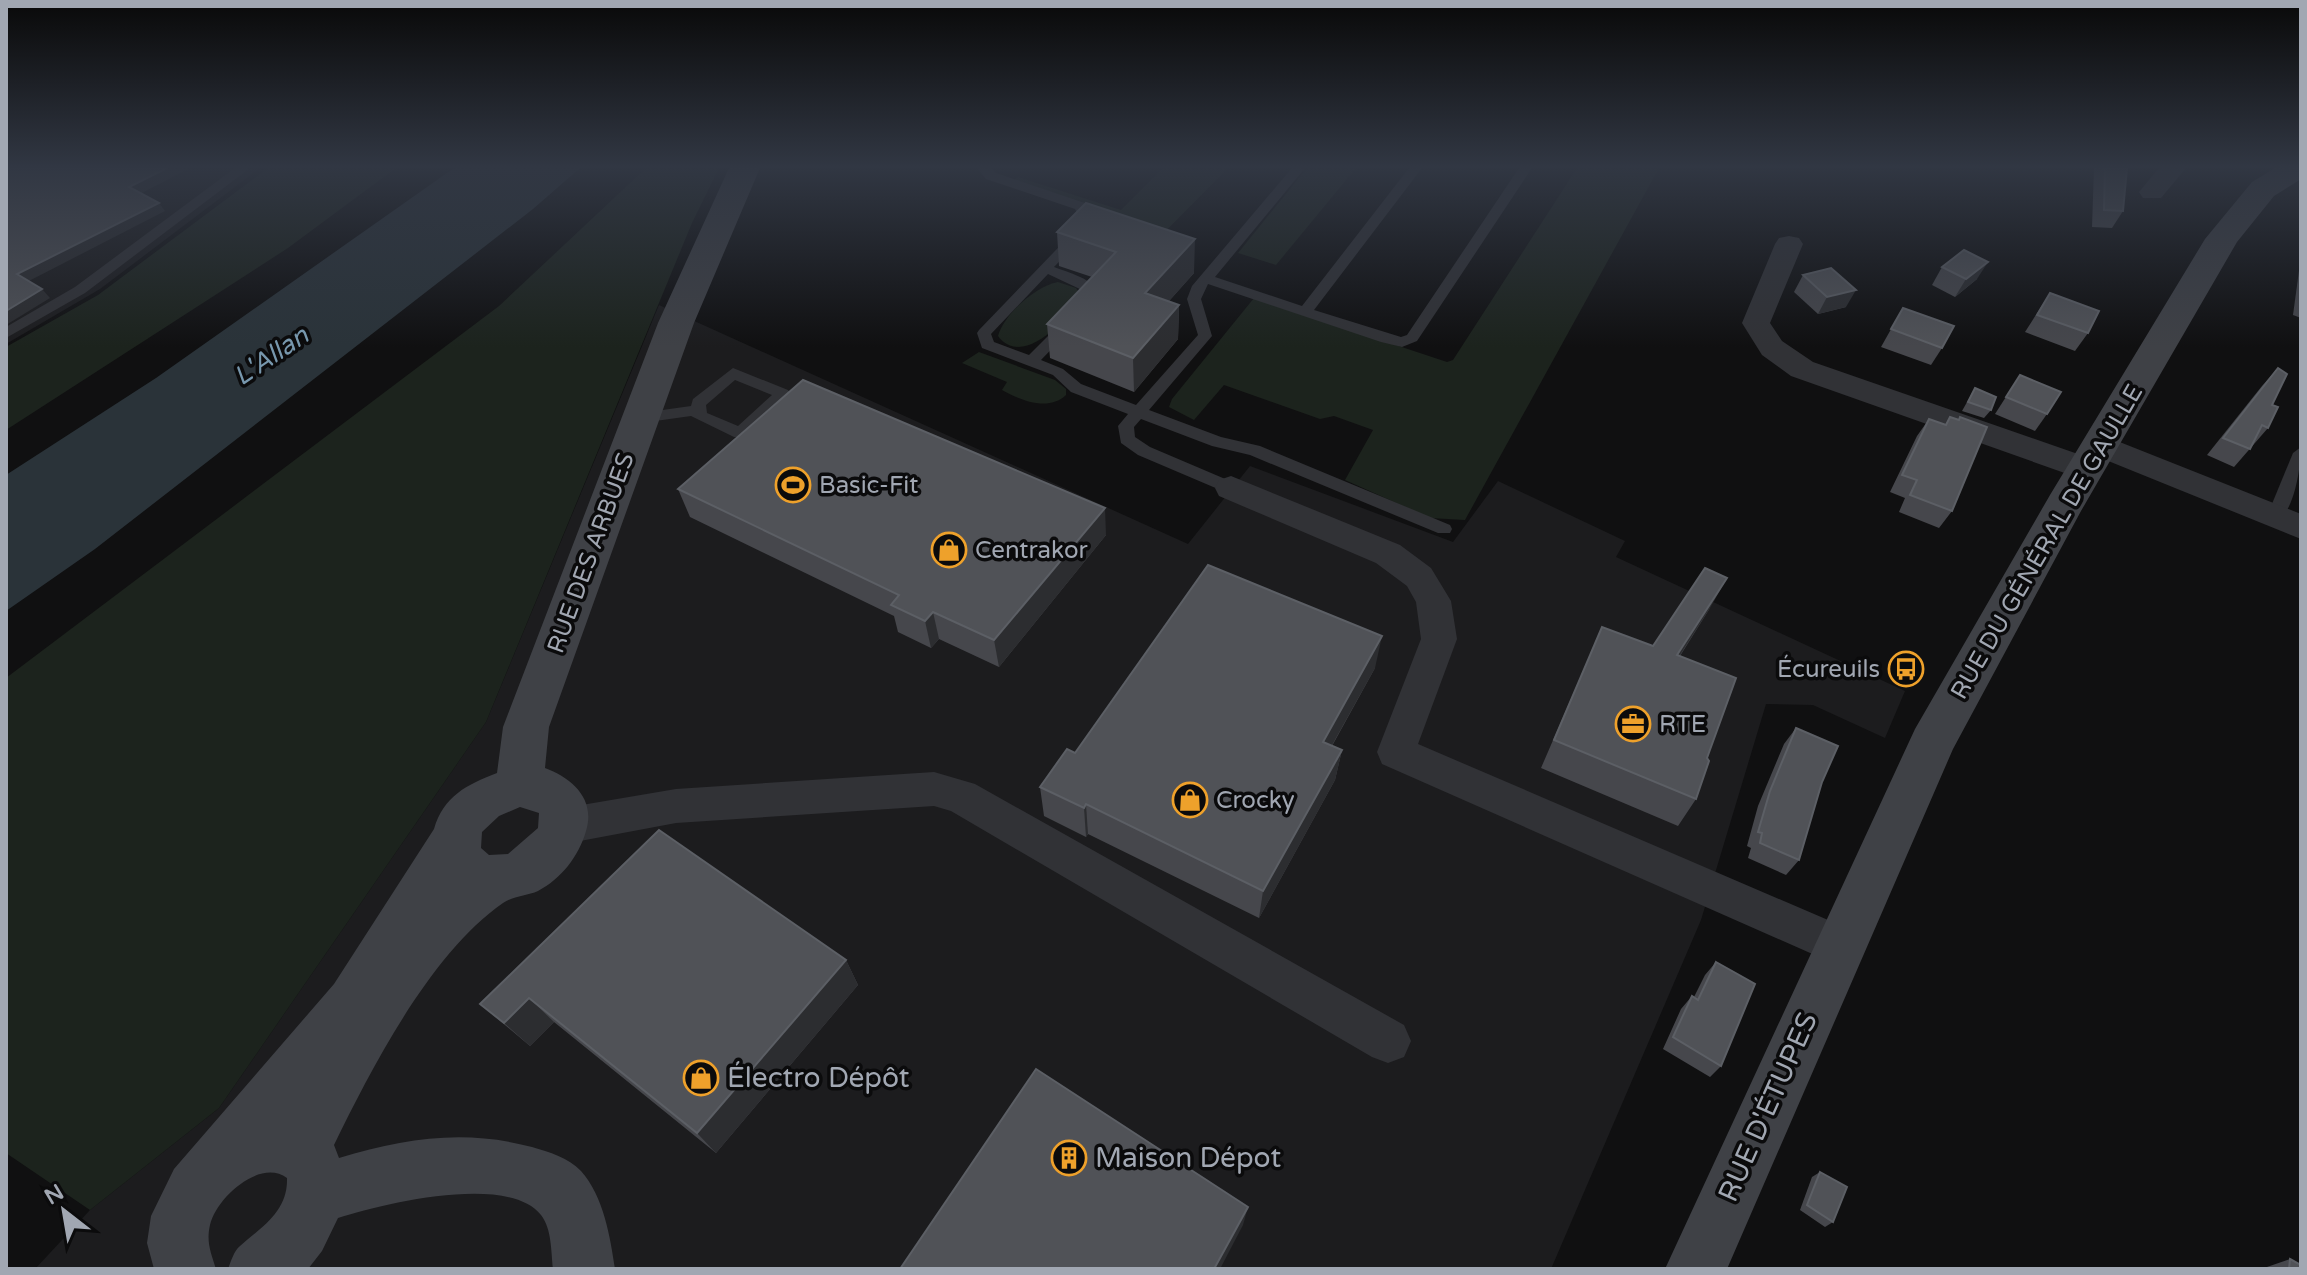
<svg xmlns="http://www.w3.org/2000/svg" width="2307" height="1275" font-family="'Varela Round',sans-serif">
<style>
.built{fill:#1c1c1e}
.green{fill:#1c231d}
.water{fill:#2a3339}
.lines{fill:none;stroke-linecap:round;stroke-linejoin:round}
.lane{fill:#313236;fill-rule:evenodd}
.street{fill:#313236;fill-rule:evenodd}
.secondary{fill:#3f4146;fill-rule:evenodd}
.wall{fill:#46474c}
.shaded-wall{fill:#2c2d30}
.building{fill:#505257;stroke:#5c5f65;stroke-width:2}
.labels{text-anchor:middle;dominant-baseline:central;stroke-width:7;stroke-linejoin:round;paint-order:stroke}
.poi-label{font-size:24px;fill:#a1a7b2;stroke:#0b0b0c;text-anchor:start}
.street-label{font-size:24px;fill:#a1a7b2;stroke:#0b0b0c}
.water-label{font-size:26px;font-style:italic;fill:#7797ad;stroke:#0b0b0c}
.near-poi-label{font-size:28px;fill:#a1a7b2;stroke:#0b0b0c;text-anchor:start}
.near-street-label{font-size:28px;fill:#a1a7b2;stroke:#0b0b0c}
</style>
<rect width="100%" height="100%" fill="#101011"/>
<!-- built -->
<g class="built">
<polygon points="6,168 260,168 100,289 6,344"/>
<polygon points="659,305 1188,544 1250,466 1453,542 1498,481 1625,541 1616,557 1905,691 1885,738 1813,705 1766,704 1701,920 1551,1269 35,1269 90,1210 219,1108 486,722"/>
</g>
<!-- green -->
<g class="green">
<polygon points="268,168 396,168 288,248 6,430 6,347 98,295"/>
<polygon points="646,168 719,168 692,223 486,722 219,1108 90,1210 6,1153 6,678 499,306"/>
<polygon points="1163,168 1228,168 1145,252 1082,202 1014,180 1018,177 1121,210"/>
<polygon points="1307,168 1356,168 1276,265 1238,253"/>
<polygon points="1577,168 1659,168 1465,520 1430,518 1345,480 1373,430 1334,416 1320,419 1224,385 1194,420 1169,407 1172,399 1254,298 1447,362 1453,360"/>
<path d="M1058 282 1076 288 1080 294C1070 319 1022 369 998 336 1004 314 1036 286 1058 282Z"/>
<path d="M979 352 1055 380 1066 389V395C1048 412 1020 400 1002 390L1007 382 962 363Z"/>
</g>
<!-- water -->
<polygon class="water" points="454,168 580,168 533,209 95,549 6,611 6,475 156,378"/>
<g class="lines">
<!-- lane -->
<g class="lane">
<polygon points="235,168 250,168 85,293 6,338 6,327 75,287"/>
<path d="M977 168H991L996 173 1085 203 1094 218 1090 230 1054 267C1070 273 1087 277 1098 290L1093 307H1083L1084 291 1048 274 991 334 994 342 1029 355 1059 325H1069V331L1041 360 1063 369 1081 384 1136 405 1198 335 1187 299 1192 286 1292 168H1305L1215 277 1302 306 1409 168H1422L1314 310 1401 337 1407 335 1519 168H1532L1417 341 1402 347 1381 342 1208 284 1201 299 1212 336 1149 410 1221 437 1260 446 1450 525 1452 529 1450 533H1438L1250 455 1212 446 1141 419 1134 427 1135 437 1150 447 1237 484 1239 488 1231 494 1225 492 1138 455 1121 443 1118 426 1128 414 1071 392 1053 375 982 348 977 333 979 330 1079 226 1080 218 1075 209 986 179Z"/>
<path d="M733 368 788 390 791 394 746 437H734L691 416 641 423 633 418 641 413 691 406 693 399ZM735 380 772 395 738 426 707 413 706 405Z"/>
<path d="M2301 447C2301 466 2294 515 2275 522L2269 520 2267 516 2293 453Z"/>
</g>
<!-- street -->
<g class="street">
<polygon points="2159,168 2186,168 2161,198 2143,198 2139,192"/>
<polygon points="1789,236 1799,238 1803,244 1770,323 1782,341 1813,362 2098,461 2103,469 2098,477 2087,480 2076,477 1791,376 1762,355 1742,323 1775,244 1779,238"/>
<polygon points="2102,435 2301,514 2301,539 2091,454 2086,446 2091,438"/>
<polygon points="1231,476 1400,545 1431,568 1451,601 1457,639 1418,744 1856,932 1862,946 1856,960 1841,966 1826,960 1382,764 1377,752 1421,639 1416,602 1407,586 1376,563 1219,496 1215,488 1219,480"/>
<polygon points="934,772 975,784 1404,1025 1411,1041 1404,1057 1388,1063 1372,1057 951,811 934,806 676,823 564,844 550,839 544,826 550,813 564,808 676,789"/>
</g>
<!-- secondary -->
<g class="secondary">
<path d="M729 168H760L694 323 549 727 545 768C572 778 596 799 586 831 579 856 561 879 538 891 527 896 513 896 503 903 431 953 372 1067 334 1145L339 1158C405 1138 465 1129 532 1147 549 1152 569 1158 581 1171 604 1197 610 1237 615 1269H553C551 1252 552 1229 541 1215 508 1173 382 1204 338 1218L322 1251 308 1269H228C231 1261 234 1251 240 1246 263 1226 288 1211 287 1178 260 1158 216 1198 210 1225 206 1242 211 1253 216 1269H154L147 1243 151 1216 174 1169 334 984 434 829C444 796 466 785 497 773L503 727 658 323ZM520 807 539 813 538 828 508 854 489 855 481 848 482 832 499 816Z"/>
<polygon points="2275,168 2301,168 2301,179 2274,196 2237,242 2081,511 1953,749 1727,1269 1665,1269 1915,729 2050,495 2205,239 2252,182"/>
</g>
</g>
<!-- wall -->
<g class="wall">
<polygon points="2094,168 2127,168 2123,211 2112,228 2092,227"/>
<polygon points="1057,232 1194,273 1169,301 1179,305 1178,339 1134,392 1050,358 1047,324 1092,277 1059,266"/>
<polygon points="2301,256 2301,318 2293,315"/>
<polygon points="1942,267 1977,279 1955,297 1932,285"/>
<polygon points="1803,275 1846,307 1818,314 1794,292"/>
<polygon points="2050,293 2088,333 2075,351 2025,332"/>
<polygon points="1903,308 1942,348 1931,365 1881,347"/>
<polygon points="2278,368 2268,428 2234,467 2207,455 2262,386"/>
<polygon points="2020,375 2047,414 2035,431 1995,414"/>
<polygon points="1975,388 1991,410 1984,418 1962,411"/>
<polygon points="1950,417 1952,511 1939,528 1899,512 1905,498 1890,492 1917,436 1929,419 1945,425"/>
<polygon points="678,489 1106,535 999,667 939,639 931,648 898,632 894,616 690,517"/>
<polygon points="1710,608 1680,656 1707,758 1696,799 1678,826 1541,768 1602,627 1653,646"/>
<polygon points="1375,668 1332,746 1342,750 1335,780 1259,918 1088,834 1086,837 1044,816 1040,787 1075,753"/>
<polygon points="1796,728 1822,782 1799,860 1786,875 1748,858 1751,848 1747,846 1758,806 1784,744"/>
<polygon points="846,960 858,985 716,1153 554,1022 530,1046 480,1004"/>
<polygon points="1716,962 1721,1066 1710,1077 1663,1049 1681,1009 1692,996 1694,997 1705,975"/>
<polygon points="1820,1172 1833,1222 1825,1227 1800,1210 1812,1177"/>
<polygon points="2290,1259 2301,1269 2264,1269 2264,1268"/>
</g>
<!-- shaded-wall -->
<g class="shaded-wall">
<polygon points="167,168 190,168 136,196 129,187"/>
<polygon points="159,203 165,211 25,283 17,274"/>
<polygon points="1195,239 1194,273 1146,327 1145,293"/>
<polygon points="1988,262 1977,279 1955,297 1966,279"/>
<polygon points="42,289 50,298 6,325 6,311"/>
<polygon points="1856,290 1846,307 1818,314 1827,297"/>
<polygon points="1179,305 1178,339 1134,392 1133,358"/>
<polygon points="1105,508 1106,535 999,667 994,640"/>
<polygon points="1727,578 1710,608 1661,685 1677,655"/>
<polygon points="933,612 939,639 931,648 925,621"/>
<polygon points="1382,636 1375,668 1317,772 1323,742"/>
<polygon points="1342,750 1335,780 1259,918 1263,891"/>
<polygon points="1086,804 1088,834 1086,837 1084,808"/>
<polygon points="846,960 858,985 716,1153 697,1133"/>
<polygon points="529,998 554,1022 530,1046 504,1023"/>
<polygon points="1248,1207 1243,1225 1220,1269 1214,1269"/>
</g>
<!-- building -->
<g class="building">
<polygon points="6,168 167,168 129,187 159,203 17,274 42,289 6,311"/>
<polygon points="2105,168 2127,168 2123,211 2104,210"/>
<polygon points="1086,203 1195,239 1145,293 1179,305 1133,358 1047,324 1116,252 1057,232"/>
<polygon points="1964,250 1988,262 1966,279 1942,267"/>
<polygon points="1831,268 1856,290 1827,297 1803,275"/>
<polygon points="2050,293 2099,311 2088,333 2037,315"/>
<polygon points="1903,308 1954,326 1942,348 1891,329"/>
<polygon points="2278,368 2287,374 2272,405 2278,407 2268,428 2262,425 2250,449 2223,438"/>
<polygon points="2020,375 2061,392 2047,414 2006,397"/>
<polygon points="803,380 1105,508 994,640 933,612 925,621 891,605 899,595 678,489"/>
<polygon points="1975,388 1996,397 1991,410 1968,402"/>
<polygon points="1950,417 1959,420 1960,417 1987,427 1952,511 1910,495 1917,480 1902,475 1929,419 1946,425"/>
<polygon points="1208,565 1382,636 1323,742 1342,750 1263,891 1086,804 1084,808 1040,787 1067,749 1075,753"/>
<polygon points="1705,568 1727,578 1677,655 1736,678 1707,758 1709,761 1696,799 1554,740 1602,627 1653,646"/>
<polygon points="1796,728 1838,746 1822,782 1799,860 1760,843 1762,833 1758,832 1770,791"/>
<polygon points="659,830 846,960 697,1133 529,998 504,1023 480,1004"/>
<polygon points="1716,962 1755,984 1721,1066 1673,1037 1692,996 1698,1000"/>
<polygon points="1036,1069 1248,1207 1214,1269 900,1269"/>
<polygon points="1820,1172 1847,1187 1833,1222 1807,1205"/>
<polygon points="2290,1259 2301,1265 2301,1269 2289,1269"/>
</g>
<!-- sky -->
<linearGradient id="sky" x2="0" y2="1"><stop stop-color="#090909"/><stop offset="0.48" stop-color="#313743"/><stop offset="1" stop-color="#313743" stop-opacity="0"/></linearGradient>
<rect width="2307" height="347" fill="url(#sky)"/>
<!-- icons -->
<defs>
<g id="stadium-ring" transform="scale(1.8)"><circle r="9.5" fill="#0b0b0c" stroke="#eea12b" stroke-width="1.5"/><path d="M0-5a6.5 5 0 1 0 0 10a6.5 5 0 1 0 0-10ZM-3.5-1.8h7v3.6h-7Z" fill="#eea12b"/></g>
<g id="shop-ring" transform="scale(1.8)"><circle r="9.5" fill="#0b0b0c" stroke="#eea12b" stroke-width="1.5"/><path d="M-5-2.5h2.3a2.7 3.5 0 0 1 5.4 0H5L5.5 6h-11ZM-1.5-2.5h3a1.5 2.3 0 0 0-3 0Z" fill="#eea12b"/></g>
<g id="bus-ring" transform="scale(1.8)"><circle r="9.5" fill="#0b0b0c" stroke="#eea12b" stroke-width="1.5"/><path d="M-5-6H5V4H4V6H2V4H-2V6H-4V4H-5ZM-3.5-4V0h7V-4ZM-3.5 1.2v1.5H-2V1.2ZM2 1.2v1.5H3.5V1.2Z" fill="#eea12b"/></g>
<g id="office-ring" transform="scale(1.8)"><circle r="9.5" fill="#0b0b0c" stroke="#eea12b" stroke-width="1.5"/><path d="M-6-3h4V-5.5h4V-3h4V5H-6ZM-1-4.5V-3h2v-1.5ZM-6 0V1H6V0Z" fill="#eea12b"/></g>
<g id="building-ring" transform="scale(1.8)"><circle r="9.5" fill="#0b0b0c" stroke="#eea12b" stroke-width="1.5"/><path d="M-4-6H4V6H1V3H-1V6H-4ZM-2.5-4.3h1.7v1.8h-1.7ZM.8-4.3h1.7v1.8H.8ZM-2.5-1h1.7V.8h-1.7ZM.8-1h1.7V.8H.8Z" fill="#eea12b"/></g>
</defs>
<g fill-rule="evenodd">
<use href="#stadium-ring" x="793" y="485"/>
<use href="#shop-ring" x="949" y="550"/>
<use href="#bus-ring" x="1906" y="669"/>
<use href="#office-ring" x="1633" y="724"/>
<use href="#shop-ring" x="1190" y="800"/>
<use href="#shop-ring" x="701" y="1078"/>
<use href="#building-ring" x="1069" y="1158"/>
</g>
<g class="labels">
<!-- poi labels -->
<g class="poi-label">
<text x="819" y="485">Basic-Fit</text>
<text x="975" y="550">Centrakor</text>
<text x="1880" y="669" text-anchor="end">Écureuils</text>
<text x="1659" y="724">RTE</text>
<text x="1216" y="800">Crocky</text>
</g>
<!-- street labels -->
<g class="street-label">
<text transform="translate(2047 542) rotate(-60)">RUE DU GÉNÉRAL DE GAULLE</text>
<text transform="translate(591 553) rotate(-70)">RUE DES ARBUES</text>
</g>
<!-- water labels -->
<g class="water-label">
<text transform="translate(271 356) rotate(-34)">L'Allan</text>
</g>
<!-- near-poi labels -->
<g class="near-poi-label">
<text x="727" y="1078">Électro Dépôt</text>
<text x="1095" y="1158">Maison Dépot</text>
</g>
<!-- near-street labels -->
<g class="near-street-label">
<text transform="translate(1768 1107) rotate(-66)">RUE D'ÉTUPES</text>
</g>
</g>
<!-- border -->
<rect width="2307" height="1275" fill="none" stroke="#a1a7b2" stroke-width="16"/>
<!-- north arrow -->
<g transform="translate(64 1211) rotate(329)" stroke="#0b0b0c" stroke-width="6" paint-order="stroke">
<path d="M0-6L14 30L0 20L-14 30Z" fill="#a1a7b2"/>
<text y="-12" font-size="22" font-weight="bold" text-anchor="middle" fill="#a1a7b2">N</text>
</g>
</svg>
